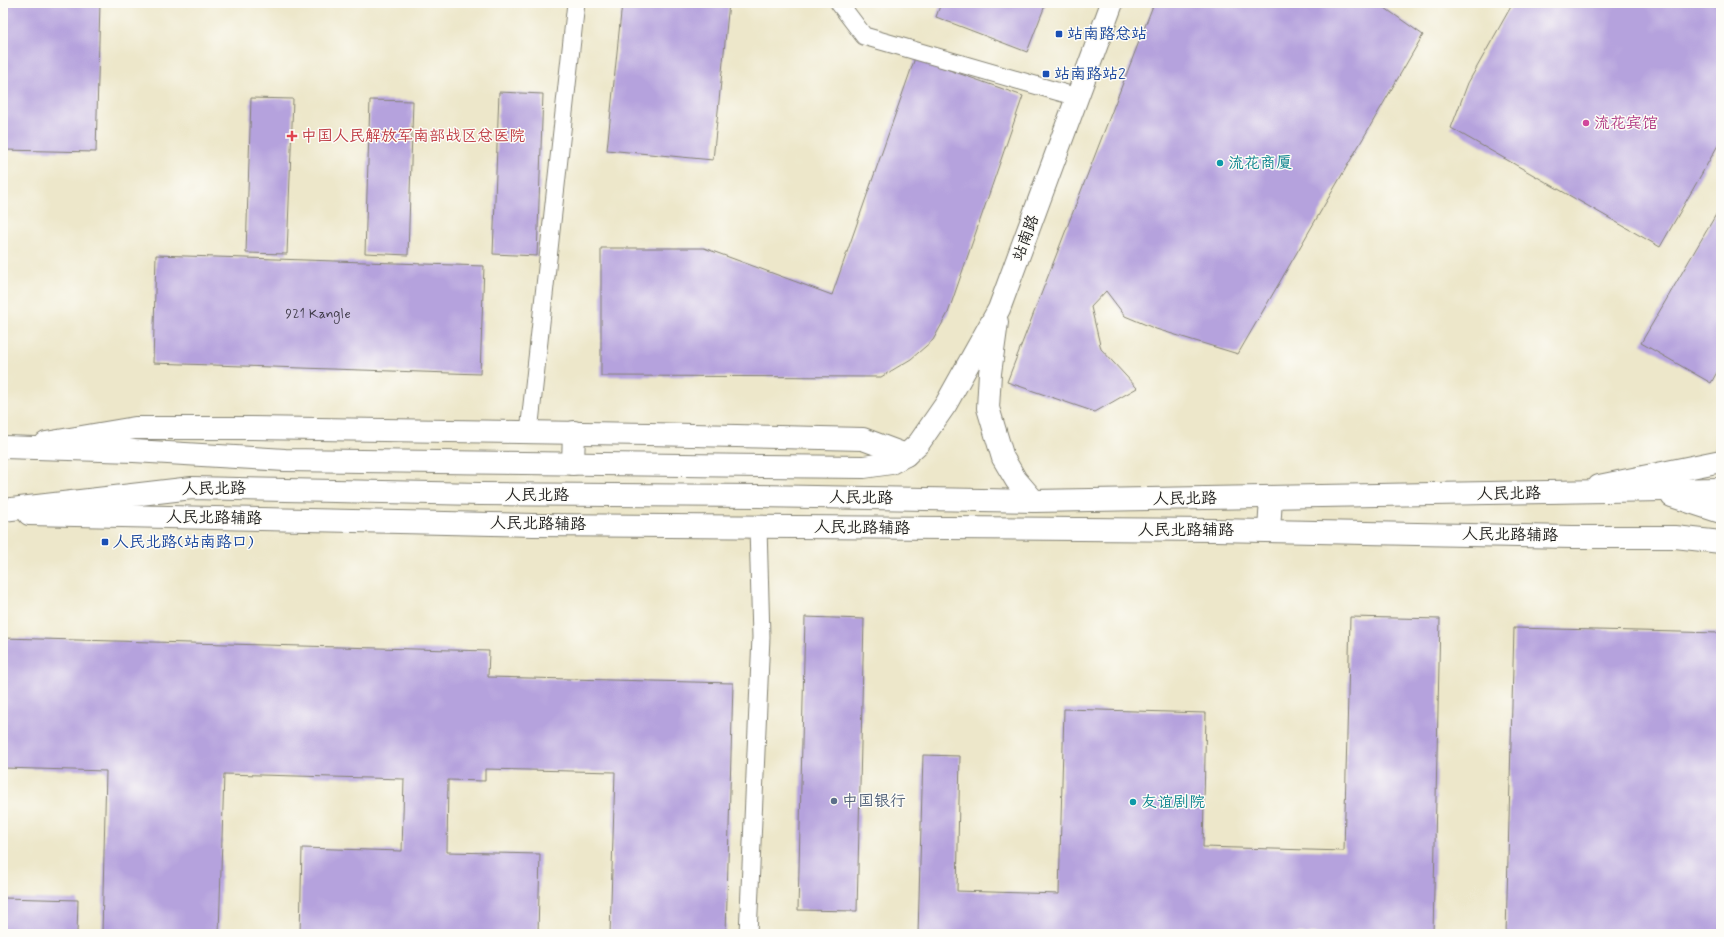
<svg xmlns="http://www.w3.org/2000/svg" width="1724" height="937" font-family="Mynerve,'LXGW WenKai TC',sans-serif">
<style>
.building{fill:#b5a2dd}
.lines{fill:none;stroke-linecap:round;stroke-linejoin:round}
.service-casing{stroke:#848273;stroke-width:19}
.minor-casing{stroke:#848273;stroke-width:24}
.tertiary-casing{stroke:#848273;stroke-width:24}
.primary-casing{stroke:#848273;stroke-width:24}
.service{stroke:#fff;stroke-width:17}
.minor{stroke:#fff;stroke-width:22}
.tertiary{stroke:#fff;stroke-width:22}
.primary{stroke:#fff;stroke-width:22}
.transit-dot{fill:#1a4fb4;stroke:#fdfcf7;stroke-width:1.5}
.hotel-dot{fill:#d1479c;stroke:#fdfcf7;stroke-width:1.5}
.health-dot{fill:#e0444e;stroke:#fdfcf7;stroke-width:1.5}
.culture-dot{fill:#0f9aa8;stroke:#fdfcf7;stroke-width:1.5}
.service-dot{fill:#5c6f8a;stroke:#fdfcf7;stroke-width:1.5}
.labels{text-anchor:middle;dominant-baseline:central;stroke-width:3;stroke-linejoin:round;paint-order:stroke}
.number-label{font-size:14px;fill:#423e4c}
.transit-label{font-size:16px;fill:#164399;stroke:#fdfcf7;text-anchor:start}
.hotel-label{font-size:16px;fill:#b23c85;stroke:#fdfcf7;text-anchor:start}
.health-label{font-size:16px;fill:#be3a42;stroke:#fdfcf7;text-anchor:start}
.culture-label{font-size:16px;fill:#0d838f;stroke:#fdfcf7;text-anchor:start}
.street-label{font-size:16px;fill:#1c1c1c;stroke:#fdfcf7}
.service-label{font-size:16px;fill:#4e5e75;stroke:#fdfcf7;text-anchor:start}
</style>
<rect width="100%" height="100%" fill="#fdfcf7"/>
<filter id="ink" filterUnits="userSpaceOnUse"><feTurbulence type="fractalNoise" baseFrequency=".025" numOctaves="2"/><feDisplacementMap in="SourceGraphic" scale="8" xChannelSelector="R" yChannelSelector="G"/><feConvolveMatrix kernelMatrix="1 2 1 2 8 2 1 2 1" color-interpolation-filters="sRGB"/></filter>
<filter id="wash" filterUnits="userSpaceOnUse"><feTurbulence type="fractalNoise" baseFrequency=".012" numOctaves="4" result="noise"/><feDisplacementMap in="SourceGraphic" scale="16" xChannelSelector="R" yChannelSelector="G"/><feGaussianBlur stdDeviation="0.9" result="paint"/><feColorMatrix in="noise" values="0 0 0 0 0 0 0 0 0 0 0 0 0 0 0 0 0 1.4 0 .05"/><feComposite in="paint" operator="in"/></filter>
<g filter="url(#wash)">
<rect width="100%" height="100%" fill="#ede7ca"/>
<g id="blocks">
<!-- building -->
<g class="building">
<polygon points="5,3 100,3 96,152 3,150"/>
<polygon points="622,3 729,3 713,160 607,150"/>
<polygon points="941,3 1046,3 1027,52 936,17"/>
<polygon points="1154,3 1378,3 1423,35 1238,354 1156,329 1125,316 1106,291 1091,307 1101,349 1137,388 1095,412 1007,382"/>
<polygon points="1513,3 1721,3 1721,140 1660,247 1451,128 1468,83"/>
<polygon points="915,58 1023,96 948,313 933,340 911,359 881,377 601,376 601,248 704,248 832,295"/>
<polygon points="499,92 543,94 537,256 493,254"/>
<polygon points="251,98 293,99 287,254 246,253"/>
<polygon points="370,100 413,101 408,255 365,253"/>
<polygon points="1721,206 1721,365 1711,383 1641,343"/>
<polygon points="156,255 484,266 480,374 153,363"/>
<polygon points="805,617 864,619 857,911 798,910"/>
<polygon points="1350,617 1440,619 1433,934 918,934 923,755 960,756 957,891 1059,894 1064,709 1206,713 1203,847 1344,851"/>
<polygon points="1514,628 1721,633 1721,934 1506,934"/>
<polygon points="3,638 489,651 488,677 733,683 726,934 610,934 615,772 485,769 485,781 448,780 447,852 540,854 538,934 300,934 302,848 402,851 404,779 224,774 219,934 102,934 106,771 3,768"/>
<polygon points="3,898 78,900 77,934 3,934"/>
</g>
</g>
</g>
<g filter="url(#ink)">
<use href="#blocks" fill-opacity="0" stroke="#848273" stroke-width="1"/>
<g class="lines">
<!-- service casing -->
<g class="service-casing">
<g id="service">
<polyline points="839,3 864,36 1077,97"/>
<polyline points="529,432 576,3"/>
<polyline points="748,934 761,637 758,527"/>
</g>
</g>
<!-- minor casing -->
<g class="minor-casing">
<g id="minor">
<polyline points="46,443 135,428 252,428 648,434 863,439 906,455"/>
<polyline points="573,464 574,432"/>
<polyline points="29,514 534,525 1215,530 1572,537 1675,537 1721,542"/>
<polyline points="1269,531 1271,498"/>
</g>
</g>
<!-- tertiary casing -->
<g class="tertiary-casing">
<polyline id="tertiary" points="1599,486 1721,461"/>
</g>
<!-- primary casing -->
<g class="primary-casing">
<g id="primary">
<polyline points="997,322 990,373 988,408 1003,458 1016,480 1034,501"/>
<polyline points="3,447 134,451 285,460 762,466 864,467 891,463 906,455 919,443 946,404 999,309 1112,3"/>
<polyline points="1672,496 1721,512"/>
<polyline points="3,510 192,488 480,494 759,496 1034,501 1721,489"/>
</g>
</g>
<!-- service -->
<use href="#service" class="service"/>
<!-- minor -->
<use href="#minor" class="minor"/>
<!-- tertiary -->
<use href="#tertiary" class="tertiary"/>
<!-- primary -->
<use href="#primary" class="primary"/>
</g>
</g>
<!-- markers -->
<g class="transit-dot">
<rect x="1055" y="30" width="8" height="8" rx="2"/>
<rect x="1042" y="70" width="8" height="8" rx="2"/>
<rect x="101" y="538" width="8" height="8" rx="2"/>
</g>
<circle class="hotel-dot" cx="1586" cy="123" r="4"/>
<path class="health-dot" d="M290 130h4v4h4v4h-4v4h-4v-4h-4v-4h4z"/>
<g class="culture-dot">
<circle cx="1220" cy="163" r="4"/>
<circle cx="1133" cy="802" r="4"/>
</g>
<circle class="service-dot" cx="834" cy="801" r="4"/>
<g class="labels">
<!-- number labels -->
<g class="number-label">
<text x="318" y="314">921 Kangle</text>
</g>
<!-- transit labels -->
<g class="transit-label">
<text x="1067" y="34">站南路总站</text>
<text x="1054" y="74">站南路站2</text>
<text x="113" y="542">人民北路(站南路口)</text>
</g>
<!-- hotel labels -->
<g class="hotel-label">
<text x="1594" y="123">流花宾馆</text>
</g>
<!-- health labels -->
<g class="health-label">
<text x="301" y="136">中国人民解放军南部战区总医院</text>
</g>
<!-- culture labels -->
<g class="culture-label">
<text x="1228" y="163">流花商厦</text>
<text x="1141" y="802">友谊剧院</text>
</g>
<!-- street labels -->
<g class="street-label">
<text transform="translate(1026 238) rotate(-70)">站南路</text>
<text transform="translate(214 489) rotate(-1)">人民北路</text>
<text transform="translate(1509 494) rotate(-1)">人民北路</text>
<text x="537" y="495">人民北路</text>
<text transform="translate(861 498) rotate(1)">人民北路</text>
<text transform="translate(1185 499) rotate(-1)">人民北路</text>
<text transform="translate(214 518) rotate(1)">人民北路辅路</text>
<text transform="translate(538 524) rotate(1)">人民北路辅路</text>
<text transform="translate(862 528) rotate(1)">人民北路辅路</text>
<text x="1186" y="530">人民北路辅路</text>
<text transform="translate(1510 535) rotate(1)">人民北路辅路</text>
</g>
<!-- service labels -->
<g class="service-label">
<text x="842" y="801">中国银行</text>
</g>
</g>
<!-- margin -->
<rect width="1724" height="937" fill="none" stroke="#fdfcf7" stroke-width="16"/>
</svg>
